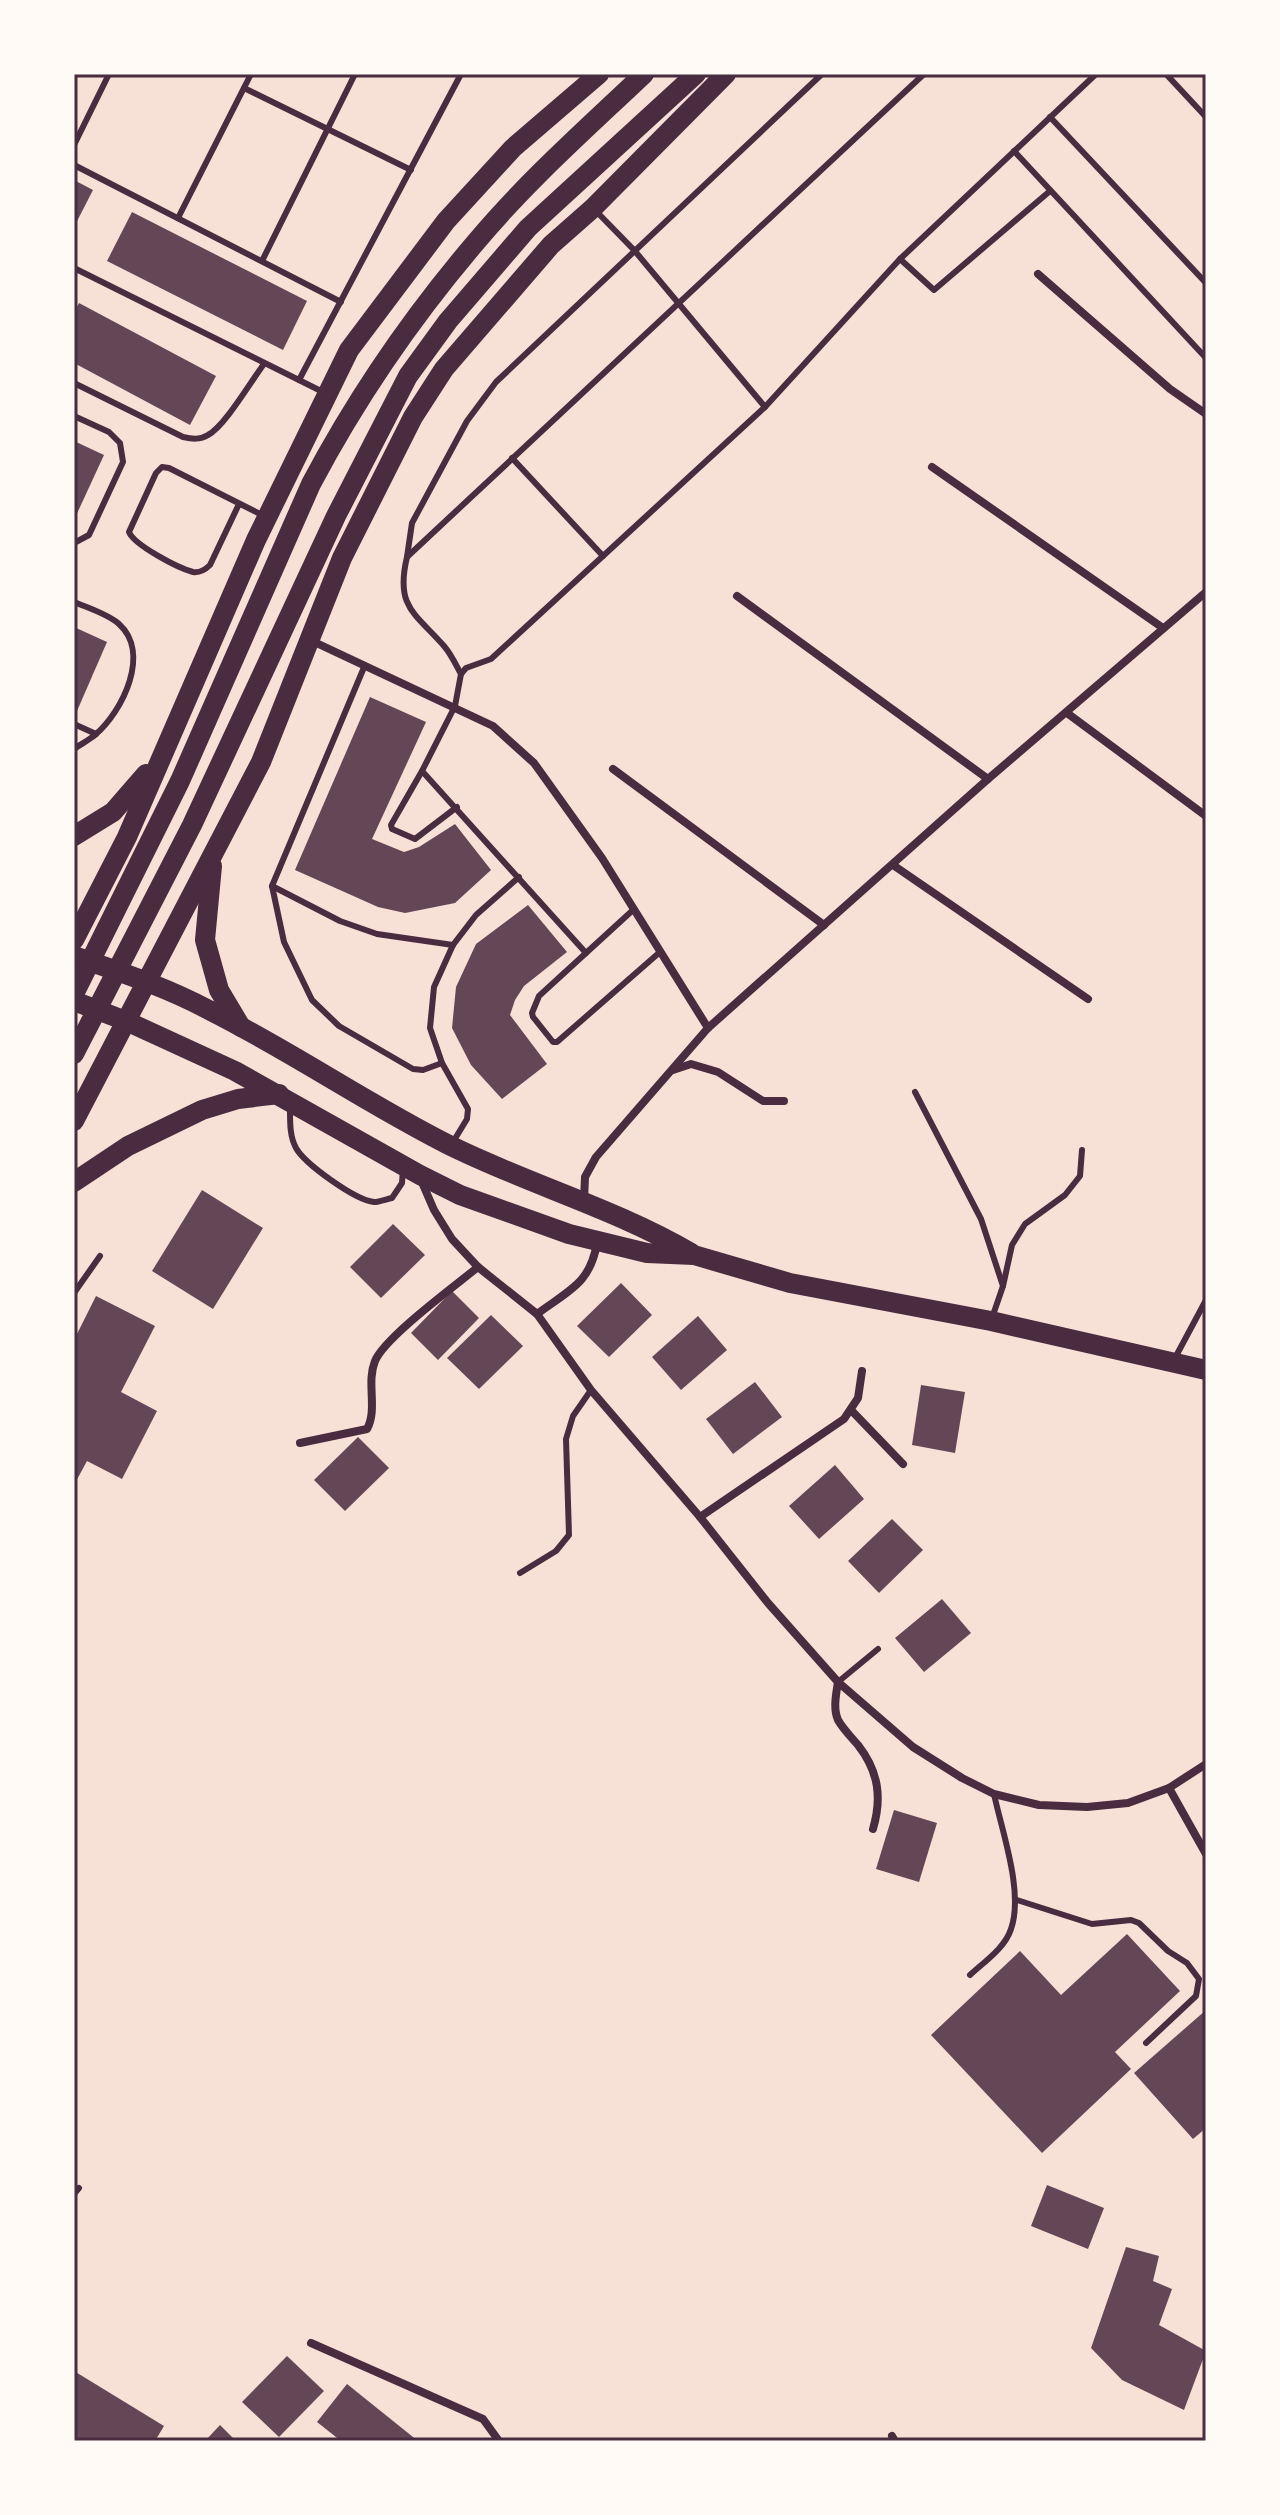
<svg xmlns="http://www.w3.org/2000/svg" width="1280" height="2515" font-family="'Open Sans',sans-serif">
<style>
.building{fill:#644757}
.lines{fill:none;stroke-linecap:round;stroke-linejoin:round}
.service{stroke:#4a2c40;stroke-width:6}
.minor{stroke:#4a2c40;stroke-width:8}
.primary{stroke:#4a2c40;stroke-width:20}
.trunk{stroke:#4a2c40;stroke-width:20}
.neatline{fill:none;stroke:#4a2c40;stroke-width:3}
</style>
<rect width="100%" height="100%" fill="#f7e1d7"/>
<!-- building -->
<g class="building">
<polygon points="74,180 93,190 74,227"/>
<polygon points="132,212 307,301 283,350 107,261"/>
<polygon points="79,303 216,376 190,425 74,363 74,313"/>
<polygon points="74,441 104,455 74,520"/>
<polygon points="74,627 107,642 77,711 74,710"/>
<polygon points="370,697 426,722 372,839 404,852 419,847 455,824 491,870 455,903 405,913 378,907 295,870"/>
<polygon points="528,905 567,952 524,986 515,1000 510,1015 547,1064 502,1099 471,1065 452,1028 456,987 476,944"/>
<polygon points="202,1190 263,1228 213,1309 152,1271"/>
<polygon points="393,1224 425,1255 381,1298 350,1267"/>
<polygon points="621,1283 652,1315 609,1357 577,1326"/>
<polygon points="452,1291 479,1318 438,1360 411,1333"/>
<polygon points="96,1296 155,1326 121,1392 157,1411 122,1479 87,1461 74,1485 74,1340"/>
<polygon points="491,1315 523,1346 479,1389 447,1358"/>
<polygon points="698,1316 727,1350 681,1390 652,1357"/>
<polygon points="755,1382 782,1417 733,1454 706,1419"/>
<polygon points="921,1385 965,1392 955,1453 912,1445"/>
<polygon points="358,1437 389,1468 345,1511 314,1480"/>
<polygon points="835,1465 864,1499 819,1539 789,1506"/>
<polygon points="892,1519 923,1550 879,1593 848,1561"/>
<polygon points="942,1599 971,1633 924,1672 895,1638"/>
<polygon points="894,1810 937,1823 919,1882 876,1869"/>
<polygon points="1127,1934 1180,1991 1115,2052 1131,2069 1042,2153 931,2035 1020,1951 1061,1995"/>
<polygon points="1206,2010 1206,2128 1193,2139 1134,2073"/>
<polygon points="1047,2185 1104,2208 1088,2249 1031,2226"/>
<polygon points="1126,2247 1159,2256 1153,2281 1172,2289 1159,2325 1206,2351 1184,2410 1122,2380 1091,2348"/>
<polygon points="287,2356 324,2391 279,2437 242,2402"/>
<polygon points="74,2371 164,2426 155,2441 81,2441 74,2437"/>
<polygon points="347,2384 418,2441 341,2441 317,2422"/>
<polygon points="220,2425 236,2441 205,2441"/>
</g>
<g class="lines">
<!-- service -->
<g class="service">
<polyline points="1166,74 1206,117"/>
<polyline points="244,88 411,170"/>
<polyline points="1050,117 1206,283"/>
<polyline points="74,145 109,74"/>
<polyline points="1014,151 1206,358"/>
<polyline points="74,165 341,302"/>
<polyline points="595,210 634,250 765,407"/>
<polyline points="178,218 251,74"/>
<polyline points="900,259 934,290 1050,191"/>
<polyline points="262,261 355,74"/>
<polyline points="74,268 325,393"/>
<polyline points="299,380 461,74"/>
<path d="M74 383 183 437C192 439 200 440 208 435 225 426 251 381 264 364"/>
<polyline points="74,416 109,432 120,443 123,462 89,535 74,543"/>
<polyline points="512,458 603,556"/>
<path d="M239 504 210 565C205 570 200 573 193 572 178 568 134 545 129 532L156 473 162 467 169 468 264 516"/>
<polyline points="407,557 412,523 467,421 496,382 822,74"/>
<path d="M74 602C88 608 108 614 119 624 151 653 123 711 95 735 89 740 81 744 74 749"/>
<polyline points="365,665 272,886 284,942 312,1000 339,1026 413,1069 423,1070 442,1063"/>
<path d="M461 674C456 665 451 654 444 646 415 613 395 607 407 557L924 74"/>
<polyline points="74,724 96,734"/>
<polyline points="422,771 391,825 392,829 415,839 457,807"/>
<polyline points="272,886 340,921 377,934 453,945"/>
<polyline points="633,910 539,996 532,1013 533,1017 553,1042 557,1042 660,952"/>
<polyline points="586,953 422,771 455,706 461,674 466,668 491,659 765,407 900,259 1096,74"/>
<polyline points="915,1092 981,1219 1003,1286"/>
<path d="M293 1108 290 1111C290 1124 290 1137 296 1148 305 1164 355 1200 374 1202 379 1202 387 1199 392 1198L402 1183 403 1169"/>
<polyline points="453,1142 467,1119 468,1109 442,1063 430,1028 434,987 453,945 476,915 519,877"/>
<polyline points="74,1293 100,1256"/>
<polyline points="992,1318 1003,1286 1012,1245 1025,1224 1065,1195 1080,1176 1082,1150"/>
<polyline points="1175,1358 1206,1300"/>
<polyline points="520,1573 556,1551 569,1535 566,1439 573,1416 591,1390"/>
<polyline points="838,1682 878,1649"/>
<polyline points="1017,1900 1092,1924 1131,1920 1139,1923 1168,1951 1187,1963 1199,1979 1196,1996 1146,2043"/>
<path d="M970 1975C984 1962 1005 1948 1011 1929 1024 1892 1002 1832 994 1794"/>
<polyline points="74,2194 79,2188"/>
</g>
<!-- minor -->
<g class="minor">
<polyline points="1038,274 1170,389 1206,414"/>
<polyline points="932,467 1163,628"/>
<polyline points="737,596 988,779"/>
<polyline points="310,640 493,726 534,763 602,858 708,1028"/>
<polyline points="1067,713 1206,816"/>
<polyline points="613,769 824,925"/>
<polyline points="893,865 1088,999"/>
<polyline points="673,1070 691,1064 718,1072 763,1101 784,1101"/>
<polyline points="421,1180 434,1210 452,1239 478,1267 537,1314 591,1390 700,1517 768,1603 838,1682 913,1747 962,1778 994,1794 1039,1805 1087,1807 1128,1803 1169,1788 1206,1764"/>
<polyline points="584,1201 585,1177 596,1157 708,1028 988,779 1206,592"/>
<path d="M537 1314C569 1290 590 1284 597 1243"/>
<polyline points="851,1410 903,1464"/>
<path d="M300 1443 367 1429C378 1409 366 1383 375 1361 385 1337 455 1286 478 1267"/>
<polyline points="700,1517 844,1419 858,1398 862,1371"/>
<path d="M838 1682C836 1694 833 1709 838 1720 843 1729 852 1738 858 1745 879 1772 882 1798 873 1829"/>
<polyline points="1169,1788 1206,1854"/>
<polyline points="311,2343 483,2419 499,2441"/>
<polyline points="892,2436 895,2441"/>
</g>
<!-- primary -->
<g class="primary">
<path d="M74 956C120 972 166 987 209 1010 291 1051 366 1103 447 1144 527 1184 614 1208 691 1253"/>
<polyline points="74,1001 126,1021 235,1071 420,1175 460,1195 569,1234 647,1253 694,1255 790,1283 991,1321 1206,1370"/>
</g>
<!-- trunk -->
<g class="trunk">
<polyline points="74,836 113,812 146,774"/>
<polyline points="212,866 205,940 219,990 241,1027"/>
<polyline points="74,940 127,837 256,540 349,350 446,221 513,148 599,74"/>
<path d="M74 994 180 781 311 484C357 397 412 317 476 242 526 182 587 128 644 74"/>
<polyline points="74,1054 192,825 336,516 408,376 448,321 528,228 696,74"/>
<polyline points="74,1121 261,762 342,558 413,417 444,369 551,245 593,208 726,74"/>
<polyline points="74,1182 128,1146 202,1110 238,1099 279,1094"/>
</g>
</g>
<!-- border -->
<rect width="1280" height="2515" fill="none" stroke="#fffaf5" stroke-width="152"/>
<rect x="76" y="76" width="1128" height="2363" class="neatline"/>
</svg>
